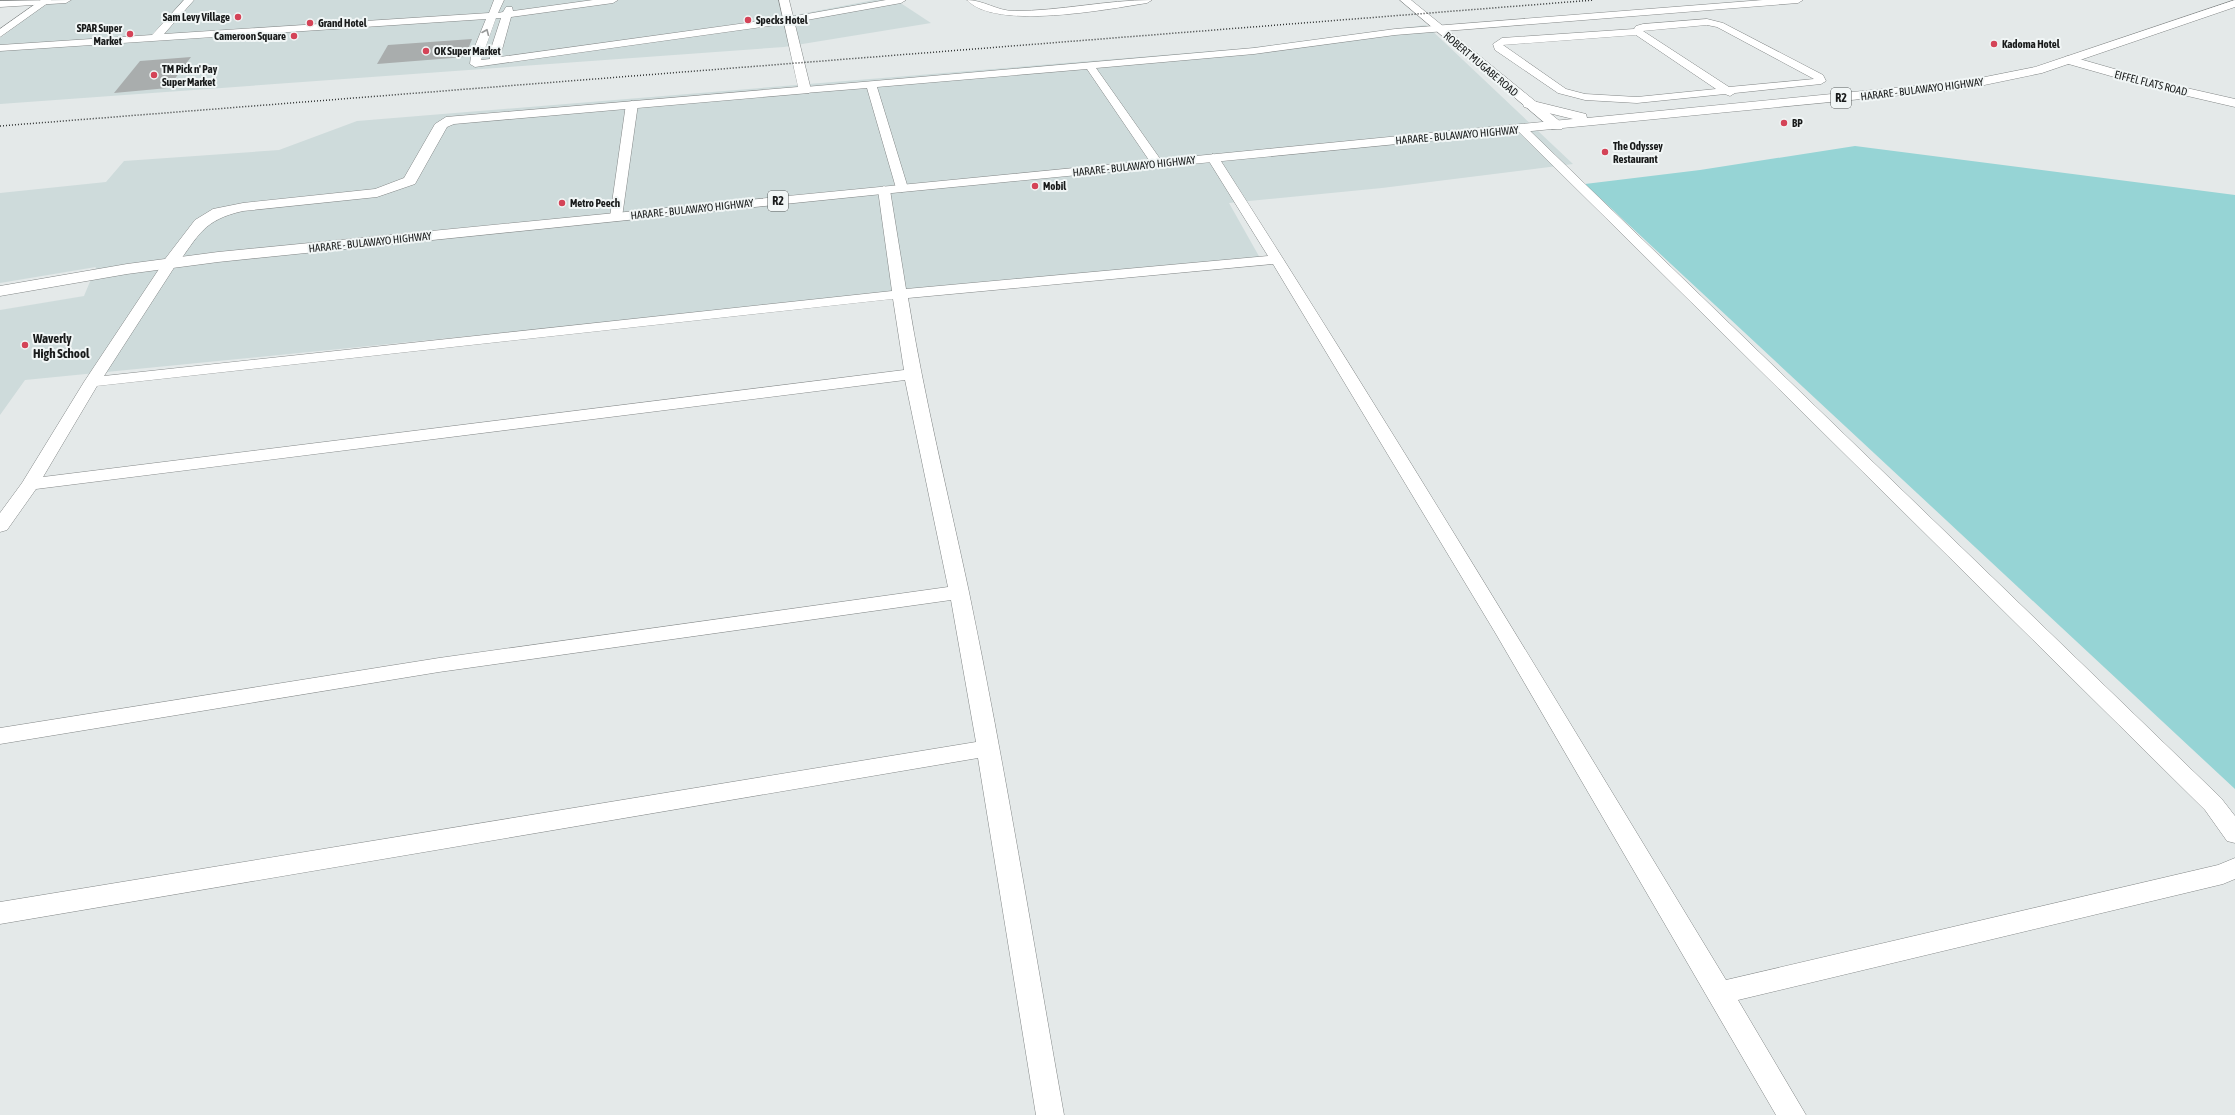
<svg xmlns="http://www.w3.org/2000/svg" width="2235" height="1115" font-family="'Asap Condensed',sans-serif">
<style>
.built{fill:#cedbdb}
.green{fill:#96d4d5}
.building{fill:#a9adad}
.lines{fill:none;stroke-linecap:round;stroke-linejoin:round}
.minor-casing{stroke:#838787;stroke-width:1}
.tertiary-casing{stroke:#838787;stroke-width:1}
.secondary-casing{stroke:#838787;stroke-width:1}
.trunk-casing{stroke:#838787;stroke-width:1}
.minor{fill:#fff;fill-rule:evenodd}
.tertiary{fill:#fff;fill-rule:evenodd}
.secondary{fill:#fff;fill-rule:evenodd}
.trunk{fill:#fff;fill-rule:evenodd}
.rail{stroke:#303333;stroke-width:1.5;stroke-dasharray:1 2;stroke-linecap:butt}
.oneway{stroke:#979898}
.poi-dot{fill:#d44357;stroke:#f1f6f6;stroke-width:1.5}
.labels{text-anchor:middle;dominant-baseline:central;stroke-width:4;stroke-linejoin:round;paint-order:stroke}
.far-poi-label{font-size:11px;font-weight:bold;fill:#181a1a;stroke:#f1f6f6;text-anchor:start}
.far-street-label{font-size:11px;fill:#181a1a;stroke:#f1f6f6}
.shield{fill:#f1f6f6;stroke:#595c5c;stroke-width:1}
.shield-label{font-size:12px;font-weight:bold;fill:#181a1a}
.poi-label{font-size:13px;font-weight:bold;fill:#181a1a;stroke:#f1f6f6;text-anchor:start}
</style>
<rect width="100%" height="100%" fill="#e4e9e9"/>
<!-- built -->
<g class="built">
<polygon points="50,0 780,0 785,17 874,0 896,0 931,23 784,47 0,104 0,38"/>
<polygon points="1426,25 1573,164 1382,188 1229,203 1260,258 25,380 0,415 0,310 84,296 96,267 0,283 0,193 106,182 124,161 279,150 357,121 1249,48"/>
</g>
<!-- green -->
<polygon class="green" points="1855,146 2235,195 2235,789 1585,184 1700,170"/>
<!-- building -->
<g class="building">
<polygon points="472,39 465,57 377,64 388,45"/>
<polygon points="191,57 168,88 114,93 140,61"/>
</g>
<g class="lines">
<!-- minor casing -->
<g class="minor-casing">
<g id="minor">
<polygon points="41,0 52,0 0,37 0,29"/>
<path d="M184 0H194L164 34 489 13 494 0H504L498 13 503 12 506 7H512L513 11 593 0H618L613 3 511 17 500 57 790 17 886 0H906L901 3 790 23 475 67 470 64 471 56 486 19 0 51V45L152 35ZM496 18H501L489 55 490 59 481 60Z"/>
<path d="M967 0C984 0 997 11 1014 11 1060 11 1106 0 1152 0L1147 3C1109 9 995 31 967 0Z"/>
<polygon points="1763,0 1803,0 1798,3 1395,35 1254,54 1096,68 1163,163 1157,167 1153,166 1087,69 877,87 908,188 902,192 896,188 867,88 805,93 800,90 805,87 1254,48 1395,29"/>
<path d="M1707 19 1723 23 1823 75 1826 81 1821 84 1735 93 1730 96 1725 94 1637 103 1585 100 1558 93 1495 50 1493 44 1502 38 1634 29 1636 26 1643 24ZM1707 25 1717 27 1814 79 1729 87 1643 31ZM1636 35 1716 89 1637 97 1585 94 1566 89 1503 45Z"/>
<polygon points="632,101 638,104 622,217 616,221 610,217 626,104"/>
<polygon points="1522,126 1526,127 2221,798 2235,816 2235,843 2227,841 2205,810 1518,131 1516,129 1518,127"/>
<path d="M1213 154 1219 158C1392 428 1559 705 1726 980L2218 865 2235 858V879L2223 884 1738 1000 1806 1115H1776L1496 634 1273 264 908 298C924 397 948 494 969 592 1005 766 1033 941 1064 1115H1036L978 758 0 924V902L976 742 951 600 439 672 0 744V728L439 658 948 587 905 380 36 489 7 530 0 532V513L22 483 84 382 165 260 170 259 177 263 104 376 892 291 878 190 884 186 890 190 906 289 1268 256 1207 158ZM893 299 904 370 43 477 97 386Z"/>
</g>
</g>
<!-- tertiary casing -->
<g class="tertiary-casing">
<g id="tertiary">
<polygon points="71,0 66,3 0,7 0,1"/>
<polygon points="1400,0 1411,0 1562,123 1564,126 1562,129 1552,129"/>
<polygon points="2069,56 2160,82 2235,99 2235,107 2153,88 2065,63 2063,60 2065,57"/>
</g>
</g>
<!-- secondary casing -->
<g class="secondary-casing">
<path id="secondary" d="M779 0H789L811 90 809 93 454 124 447 127 415 184 377 197 243 211C203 220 199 235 176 266H164L162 263 195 220 213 209 243 203 375 189 404 178 435 124 446 117 798 87Z"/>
</g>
<!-- trunk casing -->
<g class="trunk-casing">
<polygon id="trunk" points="2235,0 2235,7 2042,73 1965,89 902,192 218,262 127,274 0,296 0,286 127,264 218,252 1573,119 1524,107 1523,104 1524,101 1529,100 1586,114 1587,118 1965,81 2035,67"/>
</g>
<!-- minor -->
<use href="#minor" class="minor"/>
<!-- tertiary -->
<use href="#tertiary" class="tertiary"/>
<!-- secondary -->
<use href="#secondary" class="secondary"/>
<!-- trunk -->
<use href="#trunk" class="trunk"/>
<!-- rail -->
<polyline class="rail" points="0,126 1594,0"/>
</g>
<!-- one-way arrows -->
<defs><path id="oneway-chevron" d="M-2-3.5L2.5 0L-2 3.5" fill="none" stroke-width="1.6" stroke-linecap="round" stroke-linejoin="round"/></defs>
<use class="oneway" href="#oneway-chevron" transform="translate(486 32) rotate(-67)"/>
<!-- markers -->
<g class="poi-dot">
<circle cx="238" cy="17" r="4"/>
<circle cx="748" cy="20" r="4"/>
<circle cx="310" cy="23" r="4"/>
<circle cx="130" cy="34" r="4"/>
<circle cx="294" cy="36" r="4"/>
<circle cx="1994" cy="44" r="4"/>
<circle cx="426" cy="51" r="4"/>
<circle cx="154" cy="75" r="4"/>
<circle cx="1784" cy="123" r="4"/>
<circle cx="1605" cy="152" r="4"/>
<circle cx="1035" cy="186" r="4"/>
<circle cx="562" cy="203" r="4"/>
<circle cx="25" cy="345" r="4"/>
</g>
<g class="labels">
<!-- far-poi labels -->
<g class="far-poi-label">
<text x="230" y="17" text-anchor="end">Sam Levy Village</text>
<text x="756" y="20">Specks Hotel</text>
<text x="318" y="23">Grand Hotel</text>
<text x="122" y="28" text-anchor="end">SPAR Super<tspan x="122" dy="13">Market</tspan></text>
<text x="286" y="36" text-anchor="end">Cameroon Square</text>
<text x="2002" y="44">Kadoma Hotel</text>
<text x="434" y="51">OK Super Market</text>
<text x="162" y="69">TM Pick n' Pay<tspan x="162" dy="13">Super Market</tspan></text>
<text x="1792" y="123">BP</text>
<text x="1613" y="146">The Odyssey<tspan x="1613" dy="13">Restaurant</tspan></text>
<text x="1043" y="186">Mobil</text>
<text x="570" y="203">Metro Peech</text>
</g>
<!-- far-street labels -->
<g class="far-street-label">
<text transform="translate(1481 64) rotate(40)">ROBERT MUGABE ROAD</text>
<text transform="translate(2151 83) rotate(14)">EIFFEL FLATS ROAD</text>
<text transform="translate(1922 89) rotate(-7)">HARARE - BULAWAYO HIGHWAY</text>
<text transform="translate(1457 135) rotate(-5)">HARARE - BULAWAYO HIGHWAY</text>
<text transform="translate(1134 166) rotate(-6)">HARARE - BULAWAYO HIGHWAY</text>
<text transform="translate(692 209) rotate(-6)">HARARE - BULAWAYO HIGHWAY</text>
<text transform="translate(370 242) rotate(-6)">HARARE - BULAWAYO HIGHWAY</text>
</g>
<!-- shield labels -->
<g class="shield">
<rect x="1831" y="88" width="20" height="20" rx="3"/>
<rect x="768" y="191" width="20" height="20" rx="3"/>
</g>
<g class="shield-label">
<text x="1841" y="98">R2</text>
<text x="778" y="201">R2</text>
</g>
<!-- poi labels -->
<g class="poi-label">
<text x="33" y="338">Waverly<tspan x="33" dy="15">High School</tspan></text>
</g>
</g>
</svg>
